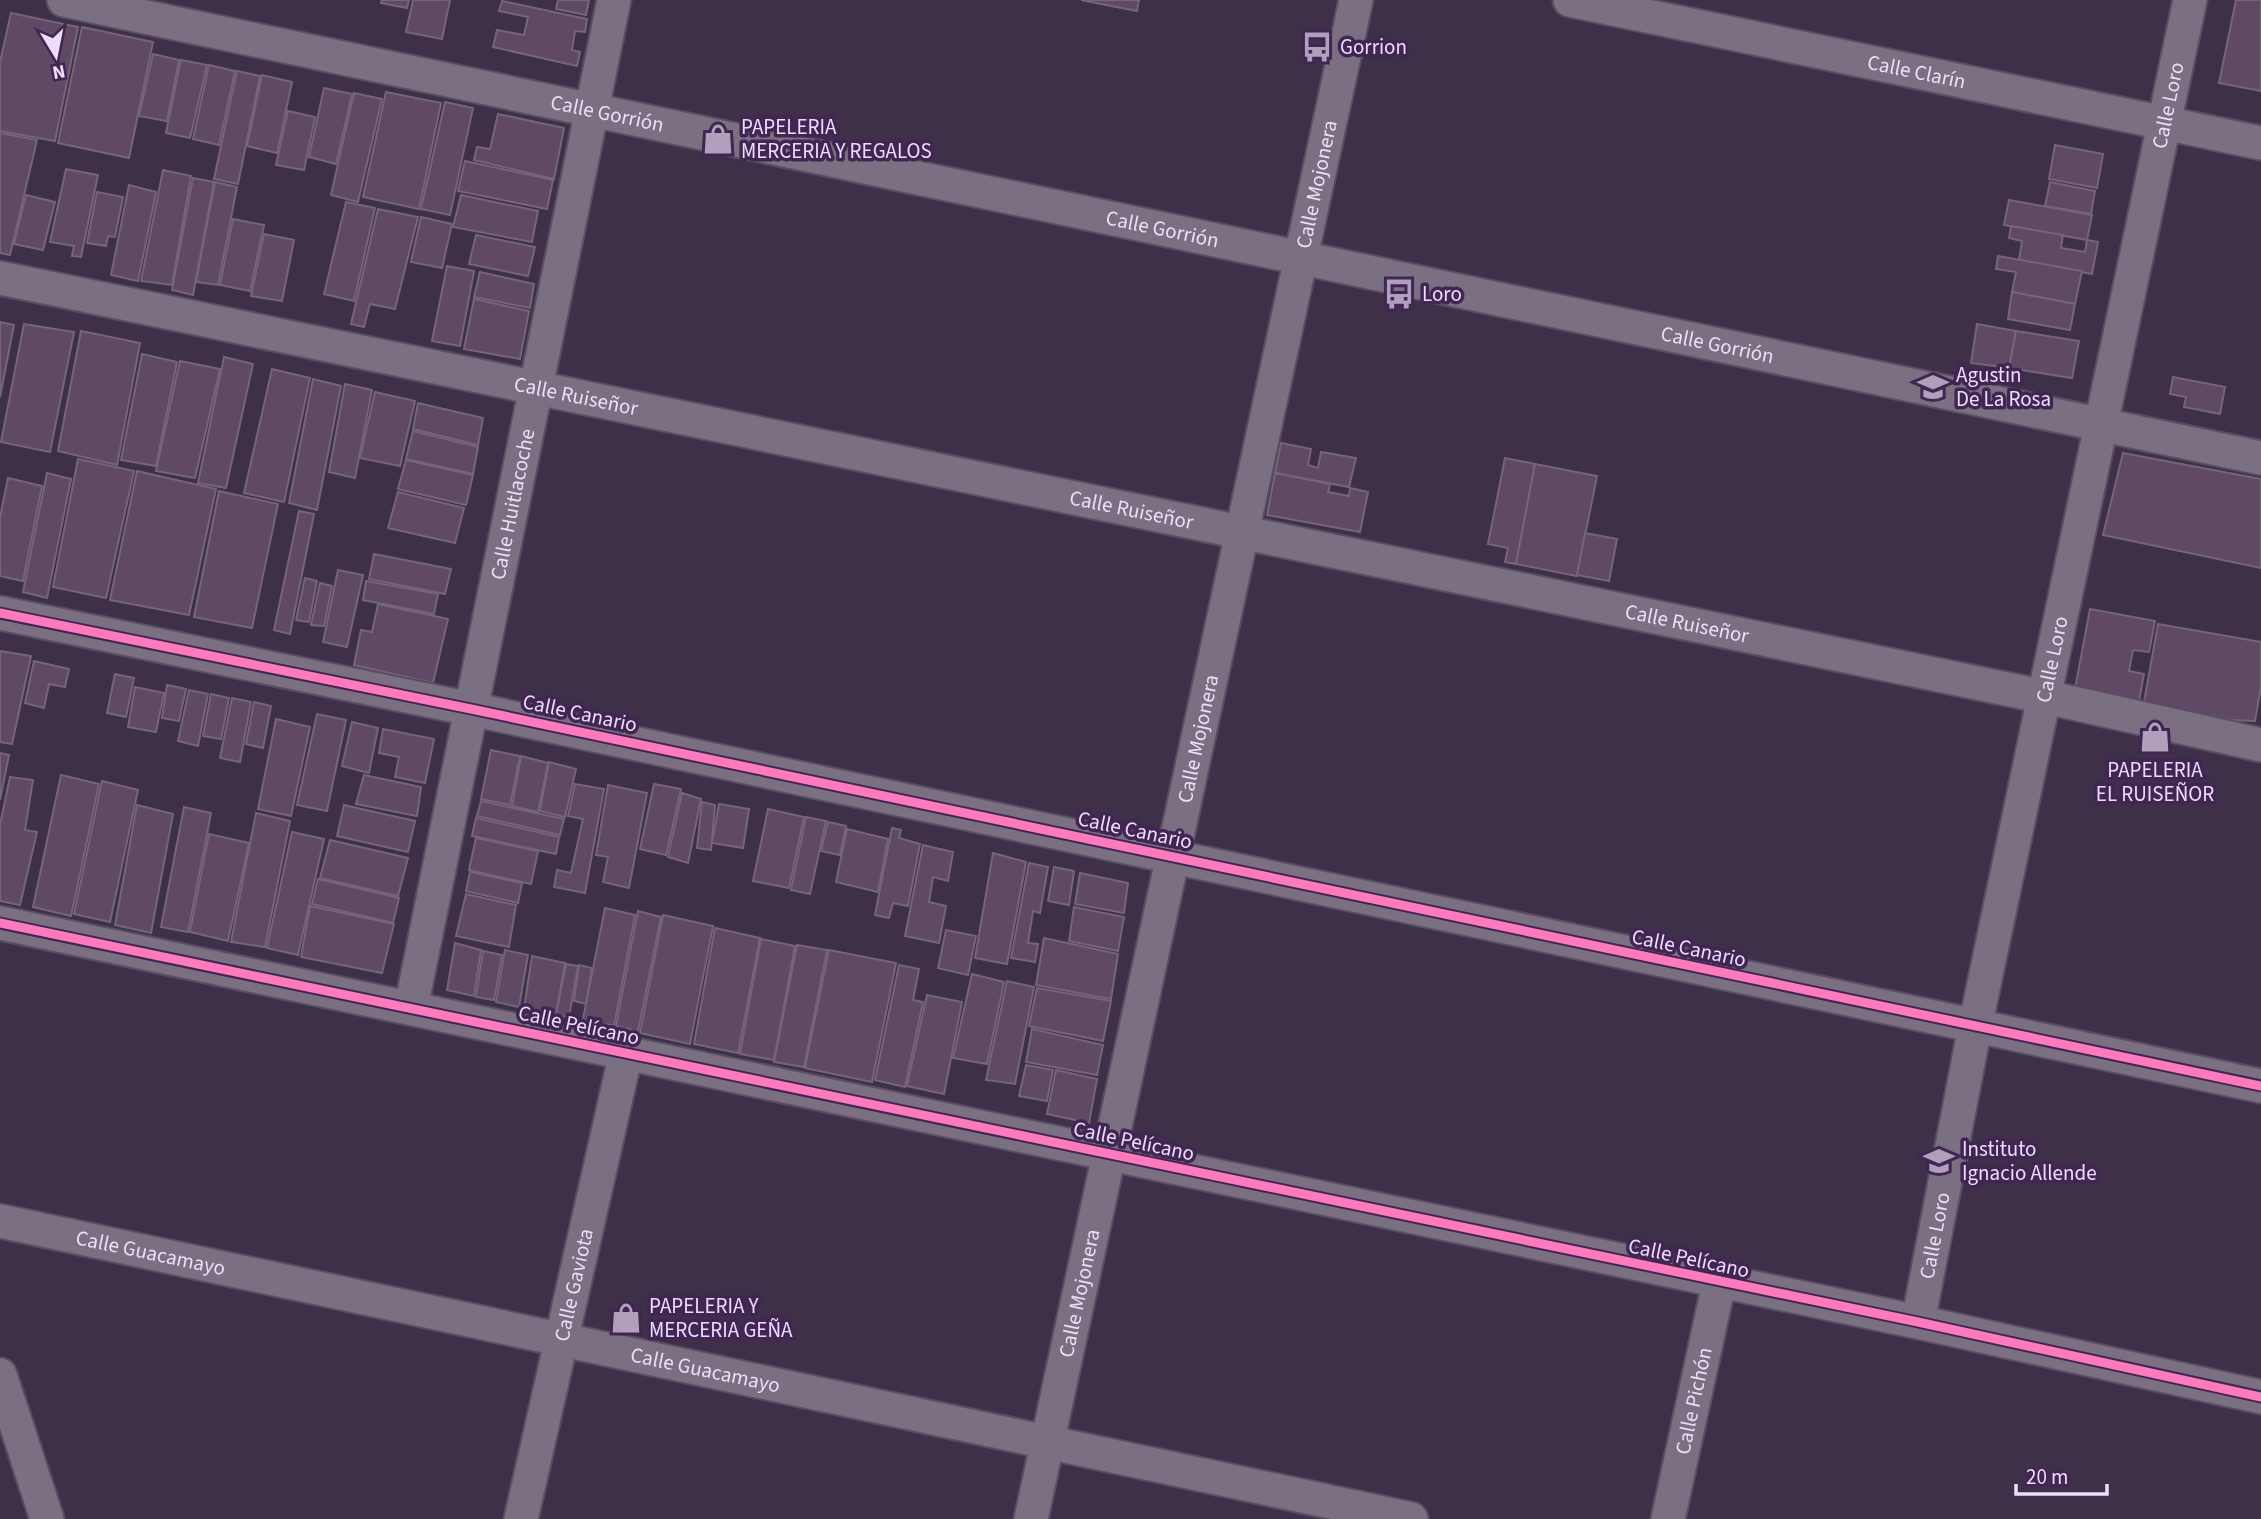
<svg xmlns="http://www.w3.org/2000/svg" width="2261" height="1519" font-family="'Source Sans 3',sans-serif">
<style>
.building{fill:#5f4964;stroke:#756579;stroke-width:2}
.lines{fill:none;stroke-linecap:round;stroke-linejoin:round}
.street-casing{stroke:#5a4d63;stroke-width:37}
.street{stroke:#7a7082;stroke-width:33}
.cycleway-casing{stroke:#412654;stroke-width:13}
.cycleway{stroke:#fd7abc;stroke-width:9}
.labels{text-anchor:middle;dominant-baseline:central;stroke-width:7;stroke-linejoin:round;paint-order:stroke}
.poi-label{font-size:21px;fill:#edddfa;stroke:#412654;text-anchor:start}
.street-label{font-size:21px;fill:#edddfa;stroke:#412654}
</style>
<rect width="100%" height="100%" fill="#3f304a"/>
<!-- building -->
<g class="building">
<polygon points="382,0 409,0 407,8 381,3"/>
<polygon points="413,0 450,0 442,39 406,32"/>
<polygon points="558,0 589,0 586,15 556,9"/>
<polygon points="1081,0 1139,0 1137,11"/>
<polygon points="2236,0 2261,0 2261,91 2219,83"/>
<polygon points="502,1 587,19 585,32 575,31 572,50 580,52 577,66 493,47 497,30 524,35 528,17 499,11"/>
<polygon points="11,13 78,27 55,141 0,131 0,62"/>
<polygon points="82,27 153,42 129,158 58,143"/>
<polygon points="153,54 179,60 167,121 139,116"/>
<polygon points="181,60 207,65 190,138 166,133"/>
<polygon points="209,65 235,71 219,145 193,139"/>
<polygon points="237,71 260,76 238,184 214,179"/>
<polygon points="262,75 292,82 277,153 247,146"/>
<polygon points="324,88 352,94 336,164 309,157"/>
<polygon points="386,92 441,103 419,209 363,197"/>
<polygon points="354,93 382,99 358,202 331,195"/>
<polygon points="445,102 473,108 450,215 421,209"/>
<polygon points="288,111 315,117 304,170 276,165"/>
<polygon points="498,114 564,128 554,179 474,160 477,147 490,149"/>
<polygon points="0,133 37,140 10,255 0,253"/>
<polygon points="2055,145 2103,154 2097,188 2049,179"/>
<polygon points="465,161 553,180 547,209 458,191"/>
<polygon points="66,169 98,175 81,257 72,256 74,246 50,242"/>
<polygon points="163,170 191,176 172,285 141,281"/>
<polygon points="193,178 214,182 193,295 172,290"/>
<polygon points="215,182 237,187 218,285 196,282"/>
<polygon points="2050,182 2095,191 2091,214 2045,206"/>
<polygon points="129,185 156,192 138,281 111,275"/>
<polygon points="97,192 123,197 115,237 108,236 106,246 87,243"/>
<polygon points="26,195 55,202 43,250 14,244"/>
<polygon points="461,195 538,211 532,242 453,227"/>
<polygon points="2009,200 2092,215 2087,240 2004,225"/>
<polygon points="346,202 375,208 354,301 324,294"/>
<polygon points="378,209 418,217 395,309 370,304 364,327 351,324"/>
<polygon points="421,217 452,224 442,268 411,262"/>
<polygon points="233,219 264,225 250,291 220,285"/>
<polygon points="2011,226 2063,235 2061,248 2085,252 2087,240 2098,242 2092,274 2019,260 2022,241 2009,238"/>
<polygon points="264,234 294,240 282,301 251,296"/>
<polygon points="476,235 535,247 528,276 469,264"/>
<polygon points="1998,256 2082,271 2075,304 2012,292 2016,272 1996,269"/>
<polygon points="447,266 474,271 460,346 432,341"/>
<polygon points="480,272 534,284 530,308 474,297"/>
<polygon points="2012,292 2075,304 2070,330 2008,319"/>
<polygon points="474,299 529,311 520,359 464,349"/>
<polygon points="0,322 14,325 0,397"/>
<polygon points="24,324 74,332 50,452 1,442"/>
<polygon points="1977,324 2016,331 2009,368 1971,363"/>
<polygon points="81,331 140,343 117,465 58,451"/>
<polygon points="2016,331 2079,341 2072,378 2009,368"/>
<polygon points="142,354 177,362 156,466 121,460"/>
<polygon points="224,357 253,364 226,488 198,483"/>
<polygon points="180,361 220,369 195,478 156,471"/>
<polygon points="272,369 310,378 284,502 244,493"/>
<polygon points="2173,377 2225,387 2220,414 2184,407 2186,397 2170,394"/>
<polygon points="313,379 341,386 317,510 289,503"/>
<polygon points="345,384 372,390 355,478 329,472"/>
<polygon points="375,392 415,401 400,466 360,458"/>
<polygon points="418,403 483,418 478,445 413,429"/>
<polygon points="413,431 478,447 473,474 406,459"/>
<polygon points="1281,443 1311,449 1308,465 1318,468 1321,452 1356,458 1349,487 1275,473"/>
<polygon points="2123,453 2261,479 2261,568 2103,535"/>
<polygon points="1505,458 1535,464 1516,564 1505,562 1508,548 1488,544"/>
<polygon points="78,459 134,471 106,598 53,587"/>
<polygon points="406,460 473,475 466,505 398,489"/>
<polygon points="1535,464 1597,476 1577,576 1516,564"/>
<polygon points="137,471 216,489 189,615 110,600"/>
<polygon points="47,473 71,479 47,598 23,592"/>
<polygon points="1275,473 1330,484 1328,492 1349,496 1350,488 1368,492 1360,532 1267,515"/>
<polygon points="8,478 42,486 23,581 0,576 0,517"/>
<polygon points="219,491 278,504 252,628 194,617"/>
<polygon points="398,492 464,508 455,543 388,528"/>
<polygon points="299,511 314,514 290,634 274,630"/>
<polygon points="1585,533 1617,539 1609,581 1577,575"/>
<polygon points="374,554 451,569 445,594 369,579"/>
<polygon points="338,570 363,575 347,647 323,642"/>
<polygon points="305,578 317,581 309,622 296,620"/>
<polygon points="366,581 438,594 434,614 363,600"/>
<polygon points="320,583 332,586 324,626 311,625"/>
<polygon points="378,604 448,619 433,683 354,665 361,630 372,632"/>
<polygon points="2090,609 2155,621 2149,652 2133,650 2129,671 2144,674 2139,701 2075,689"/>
<polygon points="2158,624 2261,642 2261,686 2255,721 2231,720 2144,702"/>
<polygon points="0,651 31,656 12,744 0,742"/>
<polygon points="34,661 69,669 65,687 49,684 44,708 25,703"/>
<polygon points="115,674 134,678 126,717 107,713"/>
<polygon points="167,685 186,689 179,721 162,718"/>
<polygon points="135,687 164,693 156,732 128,727"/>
<polygon points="189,690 208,694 198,746 178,741"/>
<polygon points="211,694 229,698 221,739 203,736"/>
<polygon points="232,698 251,702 240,762 220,758"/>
<polygon points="254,702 271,706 263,748 246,744"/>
<polygon points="317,714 346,720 327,811 297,805"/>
<polygon points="276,719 310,727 291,816 258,809"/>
<polygon points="352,722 378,728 369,773 342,766"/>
<polygon points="383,729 434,739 425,783 395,777 399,757 379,753"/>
<polygon points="491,750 520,756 510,805 481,799"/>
<polygon points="0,753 9,755 0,800"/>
<polygon points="521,756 548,763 538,812 512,806"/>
<polygon points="549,762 576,769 565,817 540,811"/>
<polygon points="61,775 99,784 71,916 33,907"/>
<polygon points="364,775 421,787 417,816 356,804"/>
<polygon points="10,777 33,780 25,830 37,832 20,905 0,901 0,825"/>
<polygon points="102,781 138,790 110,922 74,914"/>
<polygon points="575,784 604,789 585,893 554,887 557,870 571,873 583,819 568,816"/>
<polygon points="654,784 681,789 666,855 640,849"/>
<polygon points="608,785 647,793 629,888 603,882 608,857 596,855"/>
<polygon points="682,793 701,799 688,863 668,857"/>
<polygon points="481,801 564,819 560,835 477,816"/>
<polygon points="702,802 715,805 711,850 697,848"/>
<polygon points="719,804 749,809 743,848 712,843"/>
<polygon points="137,805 173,814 151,933 115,925"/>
<polygon points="344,805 415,821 408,852 337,836"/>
<polygon points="184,807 211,813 188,932 161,927"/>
<polygon points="768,809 804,817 789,888 753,881"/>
<polygon points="256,813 290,821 265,947 231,942"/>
<polygon points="806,817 826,821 810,894 791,890"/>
<polygon points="476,818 559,837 556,854 472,836"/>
<polygon points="828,822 846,826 840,855 821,851"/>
<polygon points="892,828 901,830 899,838 920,844 908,906 893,903 889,918 875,915"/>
<polygon points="847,829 888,839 878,892 836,882"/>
<polygon points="292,832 324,839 298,955 267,948"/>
<polygon points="209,834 249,843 228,941 190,932"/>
<polygon points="476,838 538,851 531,884 469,870"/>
<polygon points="330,840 408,858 398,896 320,878"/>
<polygon points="923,845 953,852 948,881 933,877 929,902 946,906 939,943 905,936"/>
<polygon points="993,853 1026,862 1007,964 975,958"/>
<polygon points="1029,863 1048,867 1040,913 1033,911 1028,943 1038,944 1035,962 1011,958"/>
<polygon points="1054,867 1074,871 1069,905 1048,901"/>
<polygon points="470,872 522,883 518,903 466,891"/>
<polygon points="1080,873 1128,883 1124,913 1075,904"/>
<polygon points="318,879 399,898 393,923 312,904"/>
<polygon points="466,894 516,905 509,947 456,936"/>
<polygon points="310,906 394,924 382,973 301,957"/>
<polygon points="1074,907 1124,917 1118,951 1069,941"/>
<polygon points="605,908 635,915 614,1026 583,1019"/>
<polygon points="638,911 661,917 638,1031 616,1026"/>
<polygon points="663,915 713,926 690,1044 640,1033"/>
<polygon points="715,928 760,938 738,1053 694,1044"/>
<polygon points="946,930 976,936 968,975 938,968"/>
<polygon points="1044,938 1118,954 1111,999 1036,985"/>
<polygon points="761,939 795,946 774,1060 740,1054"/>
<polygon points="455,943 481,950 474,996 447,990"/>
<polygon points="797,945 827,950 804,1067 774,1062"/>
<polygon points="505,950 528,955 519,1007 496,1002"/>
<polygon points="829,950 896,963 872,1082 805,1068"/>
<polygon points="483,951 502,955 494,1000 476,997"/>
<polygon points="532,956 565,963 556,1015 524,1008"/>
<polygon points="566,964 578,966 569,1017 556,1015"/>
<polygon points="579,965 592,968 586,1004 574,1001"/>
<polygon points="899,965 919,969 913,1000 923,1002 905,1087 875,1080"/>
<polygon points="972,974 1004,982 987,1064 953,1058"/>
<polygon points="1007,981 1034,987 1015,1084 986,1080"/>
<polygon points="1037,988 1111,1001 1103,1041 1029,1026"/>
<polygon points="927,995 962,1002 944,1094 907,1086"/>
<polygon points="1032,1029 1103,1045 1097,1075 1026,1062"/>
<polygon points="1026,1065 1053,1070 1047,1101 1019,1096"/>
<polygon points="1056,1070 1097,1079 1089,1123 1047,1114"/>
</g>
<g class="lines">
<!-- street casing -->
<g class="street-casing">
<g id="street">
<path id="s1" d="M64 0 2261 458"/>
<path id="s2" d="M1570 0 2261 143"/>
<path id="s3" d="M0 278 2046 697 2261 745"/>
<polyline points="0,613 471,709 2261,1086"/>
<polyline points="0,923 1918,1322 2261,1397"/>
<path id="s4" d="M411 1008 614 0"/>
<path id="s5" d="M0 1221 1411 1519"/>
<path id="s6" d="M1918 1322 1975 1027 2190 0"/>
<polyline points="0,1375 47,1519"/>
<path id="s7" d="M521 1519 626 1053"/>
<path id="s8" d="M1031 1519 1356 0"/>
<path id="s9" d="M1668 1519 1719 1283"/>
</g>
</g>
<!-- street -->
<use href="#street" class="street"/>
<!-- cycleway casing -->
<g class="cycleway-casing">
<g id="cycleway">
<polyline points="0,613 471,709 2261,1086"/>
<polyline points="0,923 1918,1322 2261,1397"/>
</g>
</g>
<!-- cycleway -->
<use href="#cycleway" class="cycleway"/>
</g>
<!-- icons -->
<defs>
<g id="bus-bare" transform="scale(2.415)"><path d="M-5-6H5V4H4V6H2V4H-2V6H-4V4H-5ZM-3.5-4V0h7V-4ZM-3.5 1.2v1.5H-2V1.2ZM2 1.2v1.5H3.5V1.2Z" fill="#b0a0bc" stroke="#412654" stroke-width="2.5" paint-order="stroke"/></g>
<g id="shop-bare" transform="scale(2.415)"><path d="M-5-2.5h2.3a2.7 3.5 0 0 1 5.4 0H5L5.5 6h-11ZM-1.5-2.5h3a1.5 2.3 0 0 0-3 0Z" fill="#b0a0bc" stroke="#412654" stroke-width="2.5" paint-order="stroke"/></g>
<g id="school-bare" transform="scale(2.415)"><path d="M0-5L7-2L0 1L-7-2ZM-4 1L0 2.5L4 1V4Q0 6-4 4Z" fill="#b0a0bc" stroke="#412654" stroke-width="2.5" paint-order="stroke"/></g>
</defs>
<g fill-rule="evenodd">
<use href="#bus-bare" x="1317" y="47"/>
<use href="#shop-bare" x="718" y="139"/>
<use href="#bus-bare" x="1399" y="294"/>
<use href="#school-bare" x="1933" y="387"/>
<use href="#shop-bare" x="2155" y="737"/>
<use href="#school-bare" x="1939" y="1161"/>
<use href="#shop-bare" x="626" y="1318"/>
</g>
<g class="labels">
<!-- poi labels -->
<g class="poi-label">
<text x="1340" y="47">Gorrion</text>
<text x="741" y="127">PAPELERIA<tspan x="741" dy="24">MERCERIA Y REGALOS</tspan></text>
<text x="1422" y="294">Loro</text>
<text x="1956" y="375">Agustin<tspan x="1956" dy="24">De La Rosa</tspan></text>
<text x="2155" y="770" text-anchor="middle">PAPELERIA<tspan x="2155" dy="24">EL RUISEÑOR</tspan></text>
<text x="1962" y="1149">Instituto<tspan x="1962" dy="24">Ignacio Allende</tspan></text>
<text x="649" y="1306">PAPELERIA Y<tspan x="649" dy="24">MERCERIA GEÑA</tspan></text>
</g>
<!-- street labels -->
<g class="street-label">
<text stroke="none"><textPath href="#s2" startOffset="354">Calle Clarín</textPath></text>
<text stroke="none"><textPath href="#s6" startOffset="1242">Calle Loro</textPath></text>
<text stroke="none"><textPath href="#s1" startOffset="555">Calle Gorrión</textPath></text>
<text stroke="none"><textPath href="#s8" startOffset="1365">Calle Mojonera</textPath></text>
<text stroke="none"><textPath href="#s1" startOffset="1122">Calle Gorrión</textPath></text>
<text stroke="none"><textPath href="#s1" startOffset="1689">Calle Gorrión</textPath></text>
<text stroke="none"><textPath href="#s3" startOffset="588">Calle Ruiseñor</textPath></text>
<text stroke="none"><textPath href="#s4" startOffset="514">Calle Huitlacoche</textPath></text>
<text stroke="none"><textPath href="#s3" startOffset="1155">Calle Ruiseñor</textPath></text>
<text stroke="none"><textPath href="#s3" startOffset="1722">Calle Ruiseñor</textPath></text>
<text stroke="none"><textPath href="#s6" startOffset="676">Calle Loro</textPath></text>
<text transform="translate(580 713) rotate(12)">Calle Canario</text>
<text stroke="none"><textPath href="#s8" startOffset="798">Calle Mojonera</textPath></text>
<text transform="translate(1135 830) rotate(12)">Calle Canario</text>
<text transform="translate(1689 948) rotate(12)">Calle Canario</text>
<text transform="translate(579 1025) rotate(12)">Calle Pelícano</text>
<text transform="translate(1134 1141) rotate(12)">Calle Pelícano</text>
<text stroke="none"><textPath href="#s6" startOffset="88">Calle Loro</textPath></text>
<text stroke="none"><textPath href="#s5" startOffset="154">Calle Guacamayo</textPath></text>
<text transform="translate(1689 1258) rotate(12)">Calle Pelícano</text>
<text stroke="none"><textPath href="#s7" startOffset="240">Calle Gaviota</textPath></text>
<text stroke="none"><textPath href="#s8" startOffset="231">Calle Mojonera</textPath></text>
<text stroke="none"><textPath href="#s5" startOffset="721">Calle Guacamayo</textPath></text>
<text stroke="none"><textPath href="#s9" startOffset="121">Calle Pichón</textPath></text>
</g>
</g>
<!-- north arrow -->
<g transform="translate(56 56) rotate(170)" stroke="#412654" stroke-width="5" paint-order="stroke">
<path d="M0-5L12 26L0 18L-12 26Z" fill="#edddfa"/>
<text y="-10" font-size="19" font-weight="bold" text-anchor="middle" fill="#edddfa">N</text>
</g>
<!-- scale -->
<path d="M2016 1484v10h91v-10" fill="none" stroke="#edddfa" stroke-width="3.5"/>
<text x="2026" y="1484" font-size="21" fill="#edddfa" stroke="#412654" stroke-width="5" paint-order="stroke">20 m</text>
</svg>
